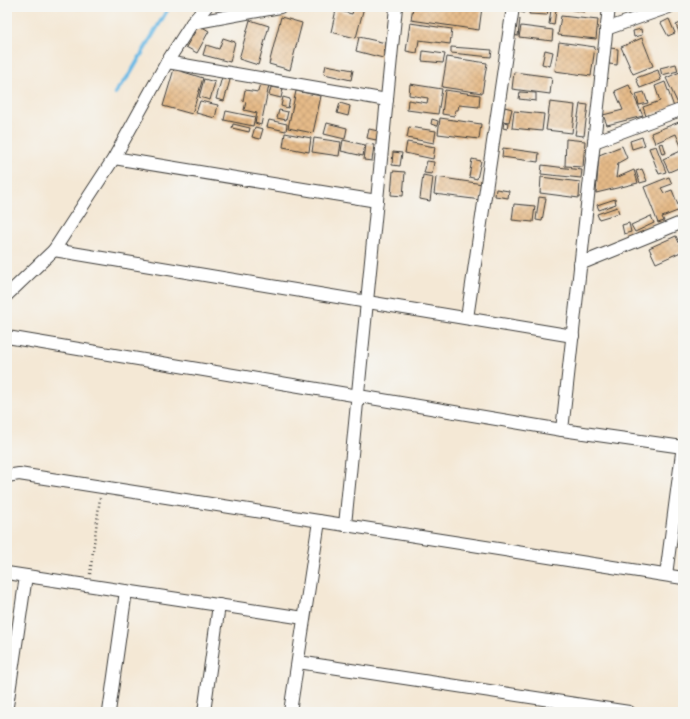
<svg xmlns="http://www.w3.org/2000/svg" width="690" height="719" font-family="'Architects Daughter',sans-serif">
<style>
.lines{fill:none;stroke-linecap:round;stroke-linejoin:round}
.stream{stroke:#6abae5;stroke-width:4}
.building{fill:url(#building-cross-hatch)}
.street-casing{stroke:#3c3b38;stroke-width:14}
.path{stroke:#3c3b38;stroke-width:2.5;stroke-dasharray:1 3;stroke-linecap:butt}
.street{stroke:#fff;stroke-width:12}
</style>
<defs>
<pattern id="building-cross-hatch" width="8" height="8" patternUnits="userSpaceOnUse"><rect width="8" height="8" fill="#e5ba88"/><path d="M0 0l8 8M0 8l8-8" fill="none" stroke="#c49f75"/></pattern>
</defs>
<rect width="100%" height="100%" fill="#f6f6f2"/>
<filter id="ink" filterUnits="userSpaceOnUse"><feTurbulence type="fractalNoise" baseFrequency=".025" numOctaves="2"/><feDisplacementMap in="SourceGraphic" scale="8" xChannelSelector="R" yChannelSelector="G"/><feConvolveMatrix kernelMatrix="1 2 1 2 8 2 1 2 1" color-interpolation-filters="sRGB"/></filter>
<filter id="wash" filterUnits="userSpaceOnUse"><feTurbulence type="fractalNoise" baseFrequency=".012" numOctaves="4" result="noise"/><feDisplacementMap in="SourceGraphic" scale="16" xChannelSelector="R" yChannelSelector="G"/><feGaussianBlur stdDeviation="0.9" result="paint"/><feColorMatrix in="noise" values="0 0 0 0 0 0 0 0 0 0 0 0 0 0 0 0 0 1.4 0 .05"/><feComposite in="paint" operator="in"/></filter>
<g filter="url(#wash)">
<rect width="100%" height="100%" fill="#f4e8d5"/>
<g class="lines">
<!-- stream -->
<polyline class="stream" points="115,93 130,74 169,7"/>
</g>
<g id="blocks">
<!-- building -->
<g class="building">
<polygon points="354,7 364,7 356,38 331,32 336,10 352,14"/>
<polygon points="413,7 482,7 479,30 411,20"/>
<polygon points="515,7 525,8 524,13 515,10"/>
<polygon points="557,7 585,7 584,12"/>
<polygon points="530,8 548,10 547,15 529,14"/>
<polygon points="551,10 556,10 554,25 549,24"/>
<polygon points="561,16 598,20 596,39 558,35"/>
<polygon points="281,17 302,23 290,70 269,64"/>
<polygon points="514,18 520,19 518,36 512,35"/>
<polygon points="669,19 675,33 668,36 661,23"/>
<polygon points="250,20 269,26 258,65 239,59"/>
<polygon points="683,22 683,41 676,25"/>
<polygon points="410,23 452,29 450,44 419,40 417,53 406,51"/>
<polygon points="199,25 209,31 197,53 186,47"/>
<polygon points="521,26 553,30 552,41 519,37"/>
<polygon points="641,29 642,35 634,37 633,31"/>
<polygon points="359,37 386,43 383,58 356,51"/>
<polygon points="223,38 235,42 230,62 203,55 206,45 219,49"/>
<polygon points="642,38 653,66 633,74 621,47"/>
<polygon points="559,42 595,47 591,76 555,71"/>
<polygon points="451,47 492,50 491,57 451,53"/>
<polygon points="610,48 618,49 617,65 609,64"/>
<polygon points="545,50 553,52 550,66 542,64"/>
<polygon points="423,51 445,54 443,63 422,61"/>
<polygon points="447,57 487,63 482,93 442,87"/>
<polygon points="676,64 678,71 662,75 660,68"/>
<polygon points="326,65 353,70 351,80 324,74"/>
<polygon points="174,69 203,78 192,114 163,106"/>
<polygon points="658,70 661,80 640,88 636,78"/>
<polygon points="514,72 552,77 550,94 512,89"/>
<polygon points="680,72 683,80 683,102 678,104 666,78"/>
<polygon points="222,77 230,80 224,101 216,99"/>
<polygon points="204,79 215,82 210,100 199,97"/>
<polygon points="665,82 674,107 646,116 643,107 660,101 655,86"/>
<polygon points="260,83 269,85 261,125 255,123 257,113 244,110 246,102 243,101 245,90 258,92"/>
<polygon points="410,84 442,89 438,114 407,110 408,100 427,103 428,98 409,95"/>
<polygon points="629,85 643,116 607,125 603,115 623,110 615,91"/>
<polygon points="271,87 283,89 281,98 269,95"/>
<polygon points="445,90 480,95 479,107 459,105 458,110 455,110 454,116 442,114"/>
<polygon points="296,91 321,96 313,133 288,128"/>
<polygon points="520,92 536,93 536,101 519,99"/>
<polygon points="644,92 648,103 639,105 636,94"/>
<polygon points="283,97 290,99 288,108 281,106"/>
<polygon points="200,101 218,105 215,118 196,113"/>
<polygon points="550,102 575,105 572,133 546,130"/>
<polygon points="340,103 350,106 348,116 337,113"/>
<polygon points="580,104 588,105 584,136 575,135"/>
<polygon points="505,107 512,109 509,122 502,121"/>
<polygon points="279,110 288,112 286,120 277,118"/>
<polygon points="226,111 255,117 253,126 224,120"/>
<polygon points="514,111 544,114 542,131 512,128"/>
<polygon points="440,118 481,124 479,139 438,134"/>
<polygon points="432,119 438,121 437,126 431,124"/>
<polygon points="269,120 287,124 286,131 267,127"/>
<polygon points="504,122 508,123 507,129 503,128"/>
<polygon points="679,122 683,133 683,146 681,146 676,134 655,143 651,133"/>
<polygon points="327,123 347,128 345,139 324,134"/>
<polygon points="233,124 250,128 249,132 232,128"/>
<polygon points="255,127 263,129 260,139 252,137"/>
<polygon points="409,127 436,131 434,143 407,138"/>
<polygon points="369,129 378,131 376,140 367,138"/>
<polygon points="285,133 311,138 309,152 283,147"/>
<polygon points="642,137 645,145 632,149 630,141"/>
<polygon points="314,138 341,142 339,156 312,152"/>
<polygon points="566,139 585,141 583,167 565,166"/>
<polygon points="343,140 365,145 363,156 341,151"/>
<polygon points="407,142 435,147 433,159 405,153"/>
<polygon points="663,143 666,153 662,154 659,144"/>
<polygon points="366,144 374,145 372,161 364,160"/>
<polygon points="622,146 627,158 618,163 616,178 634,170 638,183 596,193 599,155"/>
<polygon points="656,146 666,172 659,174 649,148"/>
<polygon points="503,148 539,153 538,162 502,157"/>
<polygon points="683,150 683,166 669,172 663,159"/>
<polygon points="393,152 402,153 400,166 392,165"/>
<polygon points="472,159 481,161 477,179 469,177"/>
<polygon points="427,161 434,162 432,174 424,173"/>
<polygon points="542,165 582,170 581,178 541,174"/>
<polygon points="642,169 647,181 640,183 636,171"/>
<polygon points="393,171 405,172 403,196 391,195"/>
<polygon points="423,175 433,177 430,201 420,199"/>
<polygon points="436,177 483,184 481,200 434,194"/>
<polygon points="541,177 580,182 579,198 540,193"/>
<polygon points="669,177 672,184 661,188 664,193 672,190 680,210 662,217 664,221 658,223 644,187"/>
<polygon points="496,189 509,191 508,198 495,196"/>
<polygon points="539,197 546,198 542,221 536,220"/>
<polygon points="615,199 616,204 599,210 597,205"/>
<polygon points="514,204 535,206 533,222 512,220"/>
<polygon points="617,207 619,213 599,219 597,214"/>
<polygon points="651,216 654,223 635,232 631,225"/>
<polygon points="629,223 631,232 624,234 622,225"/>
<polygon points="676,236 683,251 656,263 649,248"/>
</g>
</g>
</g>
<g filter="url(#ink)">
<use href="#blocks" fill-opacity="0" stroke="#3c3b38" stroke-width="1"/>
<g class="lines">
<!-- street casing -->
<g class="street-casing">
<g id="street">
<polyline points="192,23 280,7"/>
<polyline points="606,29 669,7"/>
<polyline points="167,62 387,100"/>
<polyline points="594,142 683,109"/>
<polyline points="114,158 377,201"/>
<polyline points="54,250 573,336"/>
<polyline points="580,264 683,222"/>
<polyline points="7,295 54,250 114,158 167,62 192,23 206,7"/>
<polyline points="467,318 513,7"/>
<polyline points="7,337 562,430 683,447"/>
<polyline points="562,430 609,7"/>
<polyline points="7,476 19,474 683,578"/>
<polyline points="345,525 396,7"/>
<polyline points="7,573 304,618"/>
<polyline points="666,575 683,445"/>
<polyline points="298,662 629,712"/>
<polyline points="7,706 26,576"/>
<polyline points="109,712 126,591"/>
<polyline points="204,712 219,605"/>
<polyline points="290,712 319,521"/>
</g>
</g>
<!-- path -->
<polyline class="path" points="90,574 100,498"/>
<!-- street -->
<use href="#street" class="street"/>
</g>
</g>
<!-- margin -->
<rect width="690" height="719" fill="none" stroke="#f6f6f2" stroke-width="24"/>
</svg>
